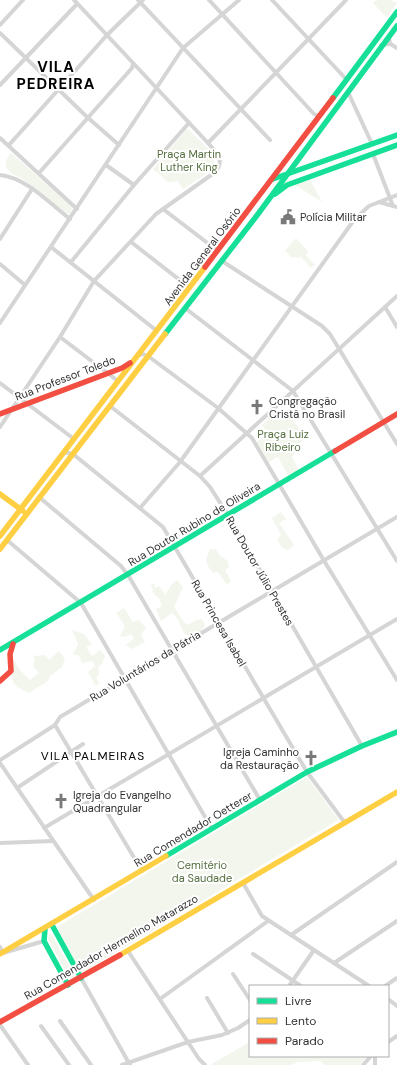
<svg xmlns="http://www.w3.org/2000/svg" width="397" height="1065" font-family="'DM Sans',sans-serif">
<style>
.green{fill:#f2f6ed}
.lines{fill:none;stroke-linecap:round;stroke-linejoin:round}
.street{stroke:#d5d5d5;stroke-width:4}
.fast{stroke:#16e098;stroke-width:5.5}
.slow{stroke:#ffcf43;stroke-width:5.5}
.jam{stroke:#f24e42;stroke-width:5.5}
.labels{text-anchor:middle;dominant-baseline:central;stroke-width:4;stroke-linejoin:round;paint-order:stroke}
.park-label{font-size:11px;fill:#546d3e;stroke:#fff}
.poi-label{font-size:11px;fill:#313131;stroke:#fff;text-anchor:start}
.street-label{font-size:11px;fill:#313131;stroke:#fff}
.neighbourhood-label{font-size:12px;letter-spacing:1px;fill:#000;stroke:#fff}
.district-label{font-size:15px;font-weight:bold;letter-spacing:1px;fill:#000;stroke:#fff}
</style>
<rect width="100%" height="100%" fill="#fff"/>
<!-- green -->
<g class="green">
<polygon points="376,0 390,0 397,3 387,18 373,3"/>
<path d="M186 130H188L191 132C200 142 220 154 212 170L183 189 178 181 168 182 153 169Z"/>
<path d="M11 153 69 204 72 208 71 213 68 214 65 212 21 178C8 173 0 165 11 153Z"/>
<polygon points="310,180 322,202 295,185"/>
<path d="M295 239H297C301 244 305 247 308 252L306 255 315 265 311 268 301 257 298 258 294 257 292 258 285 251Z"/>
<polygon points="282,408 305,435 292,457 299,470 289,477 278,457 269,462 257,442 268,433 262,425"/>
<polygon points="281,512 286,519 279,523 294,545 288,550 282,548 277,540 281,535 272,518"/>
<polygon points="210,549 216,549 220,556 228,561 229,567 225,570 231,581 227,585 218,572 213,573 209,568 206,560"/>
<path d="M177 580 183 587 174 607C178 612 183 623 188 625L196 620 202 619 205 626 197 635H185L177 618 172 613 161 621 156 609 162 606 159 598 152 592 153 590 151 585 153 583 156 588 159 586 165 594C171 588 169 585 177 580Z"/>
<polygon points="124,608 133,622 139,620 146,628 141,635 145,642 132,649 126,645 134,638 131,634 125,637 120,636 125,626 116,613"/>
<polygon points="72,630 84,634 92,645 86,647 92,656 100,650 105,656 102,664 98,667 99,674 96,678 99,683 96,686 88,672 95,666 92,661 82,663 79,656 73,654 78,644"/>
<path d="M59 651 65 659 62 667 50 676 48 681 29 693C10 685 10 679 13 659L20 670 30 680 39 673 33 666 35 660 33 656 45 655 49 660Z"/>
<polygon points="307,777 338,819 338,820 81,973 57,927"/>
<polygon points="49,934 51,934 53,937 75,976 75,979 71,980 70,979 48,939"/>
<polygon points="250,1042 250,1056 367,1056 360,1065 324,1065 320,1061 298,1062 290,1065 210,1065"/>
</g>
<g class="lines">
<!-- street -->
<g class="street">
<polyline points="138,0 270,140"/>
<polyline points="209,0 314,114 319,116"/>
<polyline points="272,0 346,79"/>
<polyline points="0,25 23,0"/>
<polyline points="0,33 86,116 119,145"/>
<polyline points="389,43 397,48"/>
<polyline points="381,45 390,44 389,37"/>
<polyline points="0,85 77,4"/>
<polyline points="348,92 372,144"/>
<polyline points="0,138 77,209"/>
<polyline points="208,143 346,0"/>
<polyline points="9,145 107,35 143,0"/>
<polyline points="373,154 393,206"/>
<polyline points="106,165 134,185"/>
<polyline points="39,173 132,68 133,64"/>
<path d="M0 175C27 178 49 203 70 219"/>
<polyline points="379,202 397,207"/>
<polyline points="163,209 218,251"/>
<polyline points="0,239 32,189"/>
<polyline points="131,242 190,288"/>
<polyline points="51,247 157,331"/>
<polyline points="222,261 322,326 330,334 397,444"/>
<polyline points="71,262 134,185 189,123"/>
<polyline points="0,264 25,285"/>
<polyline points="385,307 397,327"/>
<polyline points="185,308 293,391 397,561"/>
<polyline points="0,323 183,48 239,0"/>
<polyline points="60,337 118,381"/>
<polyline points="139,355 143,354 148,356 218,408 252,438 323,559 397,680"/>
<polyline points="0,383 74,439"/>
<polyline points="110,406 200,476 210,487 228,515 362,746"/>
<path d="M0 427 60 337 94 281 156 214 214 173C226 161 217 153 208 143L74 0"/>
<polyline points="64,452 73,454 163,527 307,772 345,823"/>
<polyline points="200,476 397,296"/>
<polyline points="39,497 121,566 128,575 260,800"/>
<polyline points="140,508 180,462 354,220 369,206 397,195"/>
<polyline points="7,540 81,603 212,829"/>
<polyline points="55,725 142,871"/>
<polyline points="0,760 55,725 60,717 397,517"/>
<polyline points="0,763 94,900"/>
<polyline points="17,788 83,744"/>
<polyline points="44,828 397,619"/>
<polyline points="0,843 53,841"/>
<polyline points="243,883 262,916 369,986"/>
<polyline points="291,935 397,862"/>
<polyline points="0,947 3,953 44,941"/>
<polyline points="128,951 199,1059 205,1065"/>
<polyline points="253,954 301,986"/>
<polyline points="334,963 397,921"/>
<polyline points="233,974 250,1000"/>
<polyline points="81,978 130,1065"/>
<polyline points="289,986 314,950"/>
<polyline points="385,986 397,978"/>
<polyline points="207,998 228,1033"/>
<polyline points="160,999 268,921"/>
<polyline points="388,999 397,1006"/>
<polyline points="60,1021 91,1065"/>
<polyline points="0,1025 28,1065"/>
<polyline points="41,1026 69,1065"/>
<polyline points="388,1042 397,1036"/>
<polyline points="122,1065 188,1042 222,1035 238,1028 250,1020"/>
<polyline points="363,1065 371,1056"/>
<polyline points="375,1065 375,1056"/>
</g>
<!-- fast -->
<g class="fast">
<polyline points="333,98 397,12"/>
<polyline points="273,179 397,135"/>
<polyline points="275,194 287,185 397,145"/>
<polyline points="165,334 255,218 397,26"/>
<polyline points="0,650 335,451"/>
<polyline points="166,856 307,772 362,746 397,732"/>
<polyline points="52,925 81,978"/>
<polyline points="45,929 44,941 68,985"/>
</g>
<!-- slow -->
<g class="slow">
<polyline points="0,494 23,511"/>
<polyline points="0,536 205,267"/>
<polyline points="0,549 165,334"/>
<polyline points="0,954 166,856"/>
<polyline points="120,955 397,792"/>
</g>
<!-- jam -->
<g class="jam">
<polyline points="205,267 333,98"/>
<polyline points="0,414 122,368 130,363"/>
<polyline points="335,451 397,414"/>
<polyline points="0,681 11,671 10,654 13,644"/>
<polyline points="0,1022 120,955"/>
</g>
</g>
<!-- icons -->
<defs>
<g id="civic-bare" transform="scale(1.2)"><path d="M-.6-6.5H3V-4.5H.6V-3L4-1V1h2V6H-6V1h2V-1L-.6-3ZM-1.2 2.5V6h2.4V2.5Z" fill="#797979" stroke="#fff" stroke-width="2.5" paint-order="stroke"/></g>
<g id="church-bare" transform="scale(1.2)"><path d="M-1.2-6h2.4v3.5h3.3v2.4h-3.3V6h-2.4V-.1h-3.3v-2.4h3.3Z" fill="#797979" stroke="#fff" stroke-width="2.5" paint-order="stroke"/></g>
</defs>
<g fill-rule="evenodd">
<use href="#civic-bare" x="288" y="217"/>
<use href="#church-bare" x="257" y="407"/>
<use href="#church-bare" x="311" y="758"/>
<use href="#church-bare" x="61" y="801"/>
</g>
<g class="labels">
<!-- park labels -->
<g class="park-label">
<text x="189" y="154">Praça Martin<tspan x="189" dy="13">Luther King</tspan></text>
<text x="283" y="434">Praça Luiz<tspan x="283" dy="13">Ribeiro</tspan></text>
<text x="202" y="865">Cemitério<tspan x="202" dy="13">da Saudade</tspan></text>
</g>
<!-- poi labels -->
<g class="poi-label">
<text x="300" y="217">Polícia Militar</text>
<text x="269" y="401">Congregação<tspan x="269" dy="13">Cristã no Brasil</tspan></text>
<text x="299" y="752" text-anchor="end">Igreja Caminho<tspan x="299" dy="13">da Restauração</tspan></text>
<text x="73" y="795">Igreja do Evangelho<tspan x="73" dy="13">Quadrangular</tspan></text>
</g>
<!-- street labels -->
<g class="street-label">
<text transform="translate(202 256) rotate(-53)">Avenida General Osório</text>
<text transform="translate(65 378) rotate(-21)">Rua Professor Toledo</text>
<text transform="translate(194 524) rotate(-31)">Rua Doutor Rubino de Oliveira</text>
<text transform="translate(260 571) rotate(60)">Rua Doutor Júlio Prestes</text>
<text transform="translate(219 623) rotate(60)">Rua Princesa Isabel</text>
<text transform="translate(145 666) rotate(-31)">Rua Voluntários da Pátria</text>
<text transform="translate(193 829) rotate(-31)">Rua Comendador Oetterer</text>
<text transform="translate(111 947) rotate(-30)">Rua Comendador Hermelino Matarazzo</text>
</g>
<!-- neighbourhood labels -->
<g class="neighbourhood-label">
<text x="93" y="756">VILA PALMEIRAS</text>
</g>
<!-- district labels -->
<g class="district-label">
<text x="56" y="67">VILA<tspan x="56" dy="17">PEDREIRA</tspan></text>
</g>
</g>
<!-- legend -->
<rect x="249" y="985" width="140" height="72" fill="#ffffff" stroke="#adadad"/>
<rect x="257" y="998" width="20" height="6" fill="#16e098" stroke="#adadad"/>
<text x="285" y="1005" font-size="12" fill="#313131">Livre</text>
<rect x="257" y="1018" width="20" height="6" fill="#ffcf43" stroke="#adadad"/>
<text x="285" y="1025" font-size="12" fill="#313131">Lento</text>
<rect x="257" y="1038" width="20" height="6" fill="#f24e42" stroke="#adadad"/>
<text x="285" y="1045" font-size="12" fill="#313131">Parado</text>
</svg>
